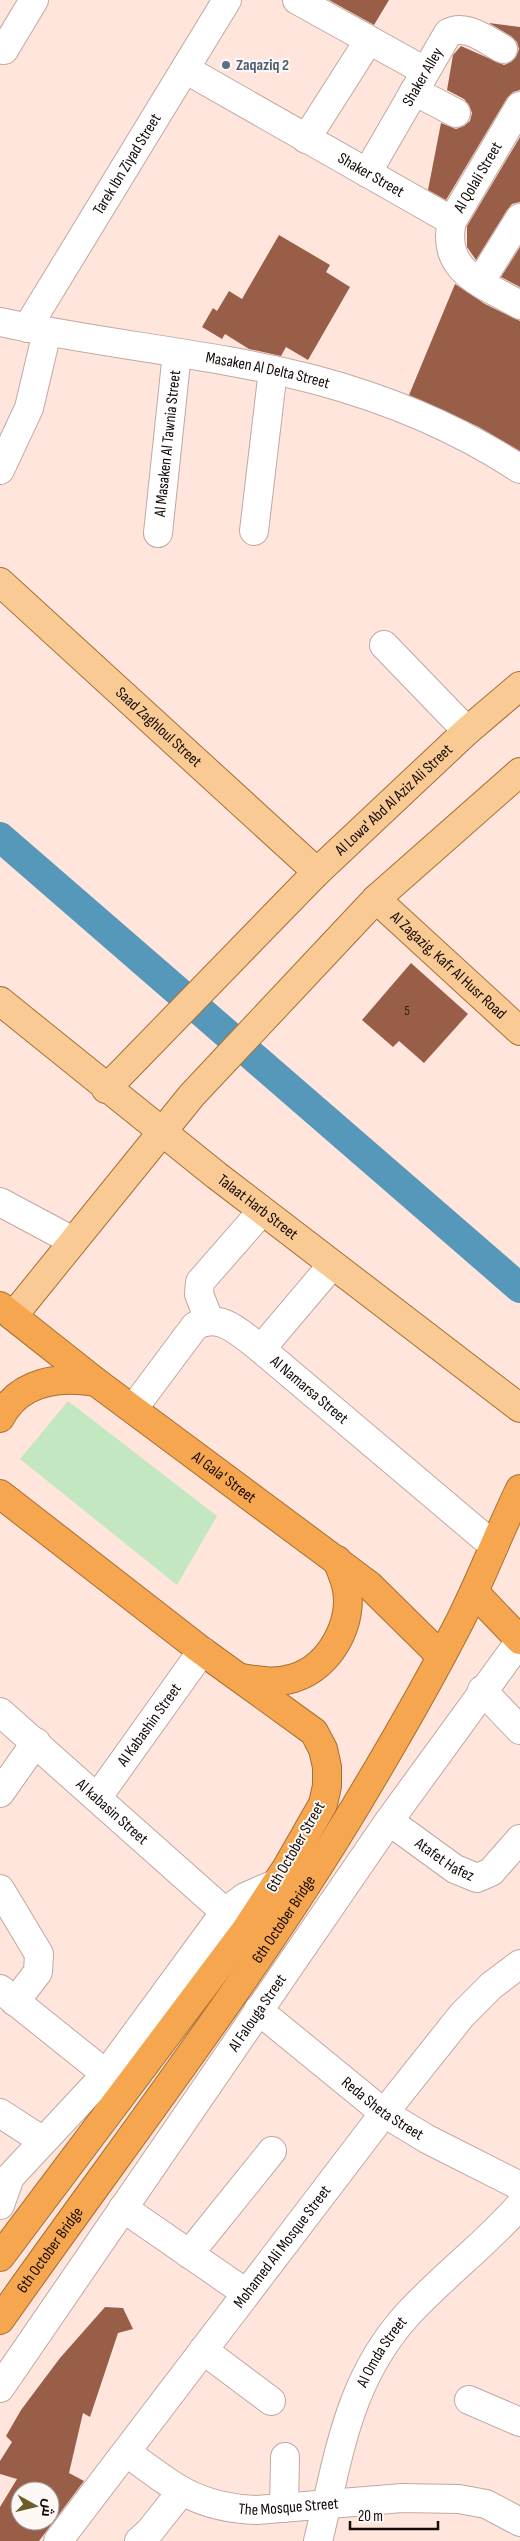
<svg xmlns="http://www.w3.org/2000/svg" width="520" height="2541" font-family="'Sofia Sans Condensed',Cairo,sans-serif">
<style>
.green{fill:#c3e8c1}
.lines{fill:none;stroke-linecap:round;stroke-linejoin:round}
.canal{stroke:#5598ba;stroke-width:30}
.building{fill:#995e48;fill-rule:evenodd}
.minor-casing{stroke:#c0a8a0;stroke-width:30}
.major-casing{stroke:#a66f35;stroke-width:30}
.highway-casing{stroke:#a66f35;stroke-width:30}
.minor{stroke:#fff;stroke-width:28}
.major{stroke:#faca95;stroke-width:28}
.highway{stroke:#f6a64e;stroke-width:28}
.service-dot{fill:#5c6f8a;stroke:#fdf8f6;stroke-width:2}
.labels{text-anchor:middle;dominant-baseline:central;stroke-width:4;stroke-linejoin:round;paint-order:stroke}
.number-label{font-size:14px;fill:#341f17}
.service-label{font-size:16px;font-weight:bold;fill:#4e5e75;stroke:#fdf8f6;text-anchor:start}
.street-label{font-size:16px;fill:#120a07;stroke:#fdf8f6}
</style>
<rect width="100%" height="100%" fill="#ffe5dc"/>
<!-- green -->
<polygon class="green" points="68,1401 217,1516 177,1585 20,1459"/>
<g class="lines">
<!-- canal -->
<polyline class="canal" points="0,837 520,1288"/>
</g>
<!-- building -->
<g class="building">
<polygon points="329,0 389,0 374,25"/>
<polygon points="489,23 520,27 520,90 513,92 507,98 446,200 428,190 441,123 456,129 464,126 470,121 472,113 469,105 464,99 447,90 453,55 461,46 504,65 511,62 516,57 519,49 517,42 511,36"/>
<polygon points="520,137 520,202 512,204 507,210 476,260 467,247 467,226"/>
<polygon points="279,235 330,265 326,272 350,287 308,360 286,347 281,356 249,349 225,334 222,339 202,327 213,308 217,311 229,291 242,299"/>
<polygon points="520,247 520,287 501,277"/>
<polygon points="455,284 485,304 520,321 520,451 479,427 409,395"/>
<polygon points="411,963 468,1014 424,1063 399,1041 393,1047 362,1020"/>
<path d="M105 2307 123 2308 133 2329 118 2333 90 2417 83 2413 69 2473 84 2481 39 2541H0V2507L17 2479 0 2474V2461L12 2442 6 2436 21 2410 60 2358ZM20 2491H50V2521H20Z"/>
</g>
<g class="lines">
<!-- minor casing -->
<g class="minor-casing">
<g id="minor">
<polyline points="297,0 425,71"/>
<polyline points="4,50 34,0"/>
<path id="s1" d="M185 69 452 221C440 272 484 284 520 305"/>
<polyline points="414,91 456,113"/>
<polyline points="306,139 369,40"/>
<path id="s2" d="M367 173 448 33C466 23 486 40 503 49"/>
<path id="s3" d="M452 221 520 106"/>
<polyline points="480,282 520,218"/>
<path id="s4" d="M0 322C104 345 212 353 316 380 387 399 459 429 520 469"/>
<path id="s5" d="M27 328 227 0"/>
<polyline points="0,470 29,408 47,332"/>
<polyline points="254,531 273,370"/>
<path id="s6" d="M158 533 177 353"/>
<polyline points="384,645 467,731"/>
<polyline points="0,1202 73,1241"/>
<polyline points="209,1320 199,1294 200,1282 262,1211"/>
<polyline points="261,1349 332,1265"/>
<path id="s7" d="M133 1409 195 1326C220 1311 241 1334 261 1349L494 1546"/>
<polyline points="482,1690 520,1730"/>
<path id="s8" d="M0 1712 225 1912"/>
<polyline points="0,1793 36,1742"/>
<path id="s9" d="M97 1798 202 1651"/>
<path id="s10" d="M389 1821 455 1869 477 1878 491 1872 520 1839"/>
<polyline points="0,1889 39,1954 38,1972 15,2002"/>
<polyline points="0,1989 106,2074"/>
<path id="s11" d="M258 2010 384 2113 427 2139 520 2186"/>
<polyline points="0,2113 43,2141"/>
<polyline points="0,2205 10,2177 106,2074 225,1912 245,1897 277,1883"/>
<polyline points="123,2208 246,2293"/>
<polyline points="189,2254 272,2151"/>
<polyline points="203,2350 271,2401"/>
<path id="s12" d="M0 2388 389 1821 520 1641"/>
<polyline points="469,2400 520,2422"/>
<path id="s13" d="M126 2452C173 2486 196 2508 257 2510L402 2498 459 2499 486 2504 520 2522"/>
<polyline points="284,2508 285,2457"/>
<path id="s14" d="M58 2541 384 2113 462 2015 491 1986 520 1964"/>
<polyline points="139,2541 150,2531 181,2492"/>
<path id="s15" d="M318 2541C339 2457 347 2381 408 2314 443 2276 486 2244 520 2205"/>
</g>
</g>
<!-- major casing -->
<g class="major-casing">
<g id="major">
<path id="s16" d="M0 582 317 872"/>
<path id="s17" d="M376 899 520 1031"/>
<path id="s18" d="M0 1001 216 1175 520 1408"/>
<path id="s19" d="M106 1089 317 872 467 731 520 686"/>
<polyline points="13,1316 192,1095 376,899 520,772"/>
</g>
</g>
<!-- highway casing -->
<g class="highway-casing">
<g id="highway">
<path id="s20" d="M0 1306 96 1382 369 1585 441 1656"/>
<path d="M0 1418C19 1381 59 1376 96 1382"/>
<polyline points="0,1494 202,1651 314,1732 323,1749 327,1767 327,1786 323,1804 287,1867 245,1931 0,2257"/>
<polyline points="474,1592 520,1640"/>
<path d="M241 1678C259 1681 276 1684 294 1678 330 1667 355 1622 346 1585 344 1577 340 1568 337 1560"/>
<path id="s21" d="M0 2320C120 2149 249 1984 357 1804 393 1744 429 1682 461 1619 482 1577 499 1532 520 1489"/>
</g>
</g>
<!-- minor -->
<use href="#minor" class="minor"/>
<!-- major -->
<use href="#major" class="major"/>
<!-- highway -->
<use href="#highway" class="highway"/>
</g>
<!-- markers -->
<circle class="service-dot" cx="226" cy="65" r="5"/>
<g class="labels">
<!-- number labels -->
<g class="number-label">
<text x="407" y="1010">5</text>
</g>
<!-- service labels -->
<g class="service-label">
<text x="236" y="65">Zaqaziq 2</text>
</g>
<!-- street labels -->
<g class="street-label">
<text stroke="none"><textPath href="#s2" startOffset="111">Shaker Alley</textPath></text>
<text stroke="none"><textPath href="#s5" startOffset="192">Tarek Ibn Ziyad Street</textPath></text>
<text stroke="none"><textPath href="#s1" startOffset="214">Shaker Street</textPath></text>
<text stroke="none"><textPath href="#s3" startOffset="51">Al Qolali Street</textPath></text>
<text stroke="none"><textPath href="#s4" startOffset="272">Masaken Al Delta Street</textPath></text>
<text stroke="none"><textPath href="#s6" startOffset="90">Al Masaken Al Tawnia Street</textPath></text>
<text stroke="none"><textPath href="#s16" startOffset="215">Saad Zaghloul Street</textPath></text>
<text stroke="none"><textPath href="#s19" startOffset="408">Al Lowa' Abd Al Aziz Ali Street</textPath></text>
<text stroke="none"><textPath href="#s17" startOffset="98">Al Zagazig, Kafr Al Husr Road</textPath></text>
<text stroke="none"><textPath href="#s18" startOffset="330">Talaat Harb Street</textPath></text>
<text stroke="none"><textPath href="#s7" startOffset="242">Al Namarsa Street</textPath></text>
<text stroke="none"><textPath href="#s20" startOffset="282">Al Gala' Street</textPath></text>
<text stroke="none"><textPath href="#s9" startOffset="90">Al Kabashin Street</textPath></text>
<text stroke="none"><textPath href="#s8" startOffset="150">Al kabasin Street</textPath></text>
<text transform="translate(296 1847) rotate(-60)">6th October Street</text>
<text stroke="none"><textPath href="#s10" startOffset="68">Atafet Hafez</textPath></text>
<text stroke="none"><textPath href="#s21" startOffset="491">6th October Bridge</textPath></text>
<text stroke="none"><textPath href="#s12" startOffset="455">Al Falouga Street</textPath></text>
<text stroke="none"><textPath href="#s11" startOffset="159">Reda Sheta Street</textPath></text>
<text stroke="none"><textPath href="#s14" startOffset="370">Mohamed Ali Mosque Street</textPath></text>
<text stroke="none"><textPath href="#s21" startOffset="86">6th October Bridge</textPath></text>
<text stroke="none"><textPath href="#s15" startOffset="201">Al Omda Street</textPath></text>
<text stroke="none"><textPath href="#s13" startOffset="178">The Mosque Street</textPath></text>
</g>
</g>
<!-- north arrow -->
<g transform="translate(35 2506) rotate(98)"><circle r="24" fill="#fdf8f6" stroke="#9f9996"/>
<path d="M0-4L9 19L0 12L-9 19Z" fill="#6c5d2a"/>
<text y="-8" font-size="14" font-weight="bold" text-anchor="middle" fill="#120a07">ش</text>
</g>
<!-- scale -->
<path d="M350 2521v8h88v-8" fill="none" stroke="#120a07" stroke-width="2.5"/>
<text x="358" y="2521" font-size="15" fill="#120a07" stroke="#fdf8f6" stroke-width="4" paint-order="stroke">20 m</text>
</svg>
